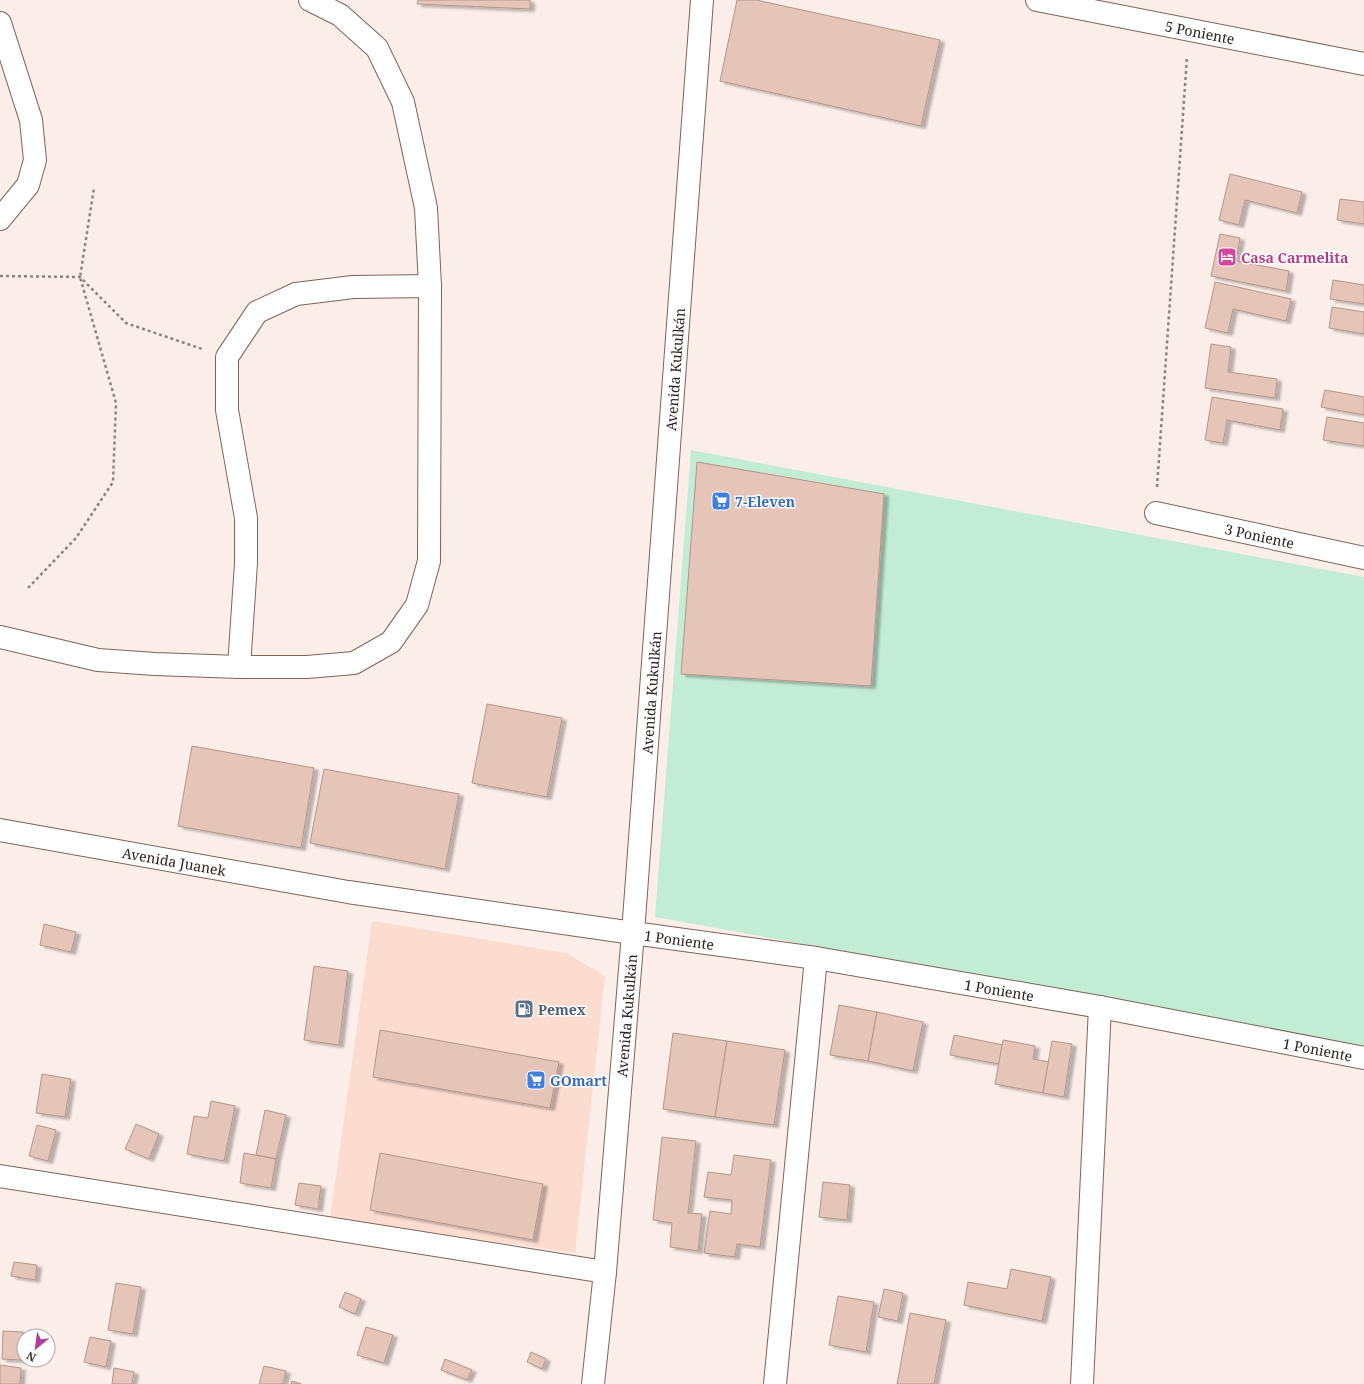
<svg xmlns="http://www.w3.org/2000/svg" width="1364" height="1384" font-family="'Noto Serif',serif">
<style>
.built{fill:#fddcd0}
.grass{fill:#c3ecd4}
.building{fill:#e5c5b8;stroke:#b49589;filter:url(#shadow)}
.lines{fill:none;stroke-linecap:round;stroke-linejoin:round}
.minor-casing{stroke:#7f6358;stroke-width:24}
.path{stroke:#8f827e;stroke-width:2.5;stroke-dasharray:3 3;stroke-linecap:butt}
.minor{stroke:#fff;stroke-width:22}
.labels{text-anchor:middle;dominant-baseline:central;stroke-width:3;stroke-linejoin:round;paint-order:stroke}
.street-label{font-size:14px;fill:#2d211d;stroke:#fefefe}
.hotel-label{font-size:14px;font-weight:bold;fill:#b23c85;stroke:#fefefe;text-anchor:start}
.shop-label{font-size:14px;font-weight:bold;fill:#366cbe;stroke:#fefefe;text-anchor:start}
.service-label{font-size:14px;font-weight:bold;fill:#4e5e75;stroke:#fefefe;text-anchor:start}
</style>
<defs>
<filter id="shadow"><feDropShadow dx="4.5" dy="2.5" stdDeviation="1" flood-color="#0004"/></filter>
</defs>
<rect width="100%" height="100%" fill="#fbeee9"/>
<!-- built -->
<polygon class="built" points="372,921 566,953 605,976 575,1253 330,1218"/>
<!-- grass -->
<polygon class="grass" points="691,450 1364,577 1364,1046 655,917"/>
<!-- building -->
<g class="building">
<polygon points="418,0 530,0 530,9 417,4"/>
<polygon points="737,0 756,0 940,40 921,126 720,81"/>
<polygon points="1230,174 1302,192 1297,213 1245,200 1239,225 1219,220"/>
<polygon points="1340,199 1364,202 1364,224 1337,220"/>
<polygon points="1220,234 1240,238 1236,261 1289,271 1286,291 1211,276"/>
<polygon points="1333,280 1364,285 1364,304 1330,299"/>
<polygon points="1215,282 1291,299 1286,321 1233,309 1228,333 1205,328"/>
<polygon points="1332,307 1364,312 1364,334 1329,328"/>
<polygon points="1211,344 1231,347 1228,372 1277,379 1275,398 1205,388"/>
<polygon points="1325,390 1364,397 1364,415 1321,407"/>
<polygon points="1212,397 1283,409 1280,430 1227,420 1223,443 1205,440"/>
<polygon points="1327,417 1364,423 1364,446 1323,440"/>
<polygon points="697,462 884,494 871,686 681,674"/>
<polygon points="487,704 562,718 547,797 472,783"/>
<polygon points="192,746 314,768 301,848 178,826"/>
<polygon points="324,769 459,794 445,869 310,843"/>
<polygon points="44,924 76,932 71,952 40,945"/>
<polygon points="314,966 348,971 339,1045 304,1040"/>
<polygon points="839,1005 877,1012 868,1061 830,1055"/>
<polygon points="877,1012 923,1022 913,1071 868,1061"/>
<polygon points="380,1030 559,1062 550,1108 373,1077"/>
<polygon points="673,1033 727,1041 715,1117 663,1109"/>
<polygon points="954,1035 1003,1045 999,1064 950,1055"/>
<polygon points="1003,1040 1035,1046 1033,1059 1049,1062 1043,1093 995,1084"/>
<polygon points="727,1041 785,1050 774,1125 715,1117"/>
<polygon points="1052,1041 1072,1044 1064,1097 1043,1093"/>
<polygon points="42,1074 71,1079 65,1117 36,1113"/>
<polygon points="211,1101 235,1106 224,1161 187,1154 194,1116 208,1118"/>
<polygon points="265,1110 286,1115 276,1159 256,1155"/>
<polygon points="136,1124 159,1134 149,1159 125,1149"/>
<polygon points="37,1125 56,1130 48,1161 29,1156"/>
<polygon points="662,1137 696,1141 688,1213 702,1214 698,1251 670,1247 672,1223 653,1220"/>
<polygon points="244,1153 276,1159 271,1188 240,1183"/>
<polygon points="380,1153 543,1184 533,1240 370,1210"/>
<polygon points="734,1155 771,1160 760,1247 737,1244 735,1257 704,1253 710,1211 731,1214 732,1200 704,1197 708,1172 731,1175"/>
<polygon points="823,1182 850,1185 847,1220 819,1217"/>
<polygon points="299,1183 321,1186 318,1209 295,1205"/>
<polygon points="14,1262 37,1265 35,1280 11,1276"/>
<polygon points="1011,1269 1051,1277 1042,1321 964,1305 968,1282 1007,1289"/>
<polygon points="116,1283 141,1287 133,1334 108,1330"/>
<polygon points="884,1289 903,1293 898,1321 878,1317"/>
<polygon points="345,1292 361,1299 355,1314 339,1307"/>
<polygon points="838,1296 874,1302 866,1352 829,1345"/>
<polygon points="910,1313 946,1320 934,1384 897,1384"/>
<polygon points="366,1327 393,1335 384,1363 357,1355"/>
<polygon points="3,1331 23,1332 22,1360 2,1359"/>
<polygon points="90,1337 111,1341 106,1367 84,1362"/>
<polygon points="531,1352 546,1359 542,1369 527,1362"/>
<polygon points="445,1359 472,1370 467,1380 441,1370"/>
<polygon points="0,1365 21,1368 20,1384 0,1384"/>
<polygon points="264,1366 286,1371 283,1384 259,1384"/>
<polygon points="114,1368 134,1372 132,1384 112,1384"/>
<polygon points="292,1381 301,1384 291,1384"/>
</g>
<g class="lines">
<!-- minor casing -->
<g class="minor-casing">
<g id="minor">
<path id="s1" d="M1037 0 1364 64"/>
<polyline points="0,23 31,120 35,160 28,185 0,219"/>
<path id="s2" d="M1156 513 1364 558"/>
<polyline points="0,637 98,660 155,664 239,667 307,667 354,663 391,642 417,605 429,561 430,286 426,208 403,102 377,48 340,15 310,0"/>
<polyline points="239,667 246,563 246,518 227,410 227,357 257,312 296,294 353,287 430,286"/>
<path id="s3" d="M0 830 348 892 633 933 816 958 1100 1007 1364 1058"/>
<polyline points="0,1176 605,1272"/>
<path id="s4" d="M593 1384 605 1272 633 933 702 0"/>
<polyline points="775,1384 816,958"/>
<polyline points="1082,1384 1100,1007"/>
</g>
</g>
<!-- path -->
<g class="path">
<polyline points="0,276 80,277 126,323 202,349"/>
<polyline points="1157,487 1187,57"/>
<polyline points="28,588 76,538 113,482 116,403 80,277 94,188"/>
</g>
<!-- minor -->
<use href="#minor" class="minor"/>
</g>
<!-- icons -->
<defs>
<g id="hotel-square" transform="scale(1)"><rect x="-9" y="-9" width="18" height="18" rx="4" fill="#d1479c" stroke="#fefefe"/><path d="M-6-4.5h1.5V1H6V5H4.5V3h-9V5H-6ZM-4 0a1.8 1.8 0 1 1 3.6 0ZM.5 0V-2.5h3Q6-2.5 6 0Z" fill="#fff"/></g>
<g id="supermarket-square" transform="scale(1)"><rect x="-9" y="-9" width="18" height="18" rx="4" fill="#3f7fe0" stroke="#fefefe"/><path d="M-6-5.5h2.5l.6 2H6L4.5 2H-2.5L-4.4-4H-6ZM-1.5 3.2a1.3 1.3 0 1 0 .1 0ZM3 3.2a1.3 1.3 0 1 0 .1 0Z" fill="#fff"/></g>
<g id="fuel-square" transform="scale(1)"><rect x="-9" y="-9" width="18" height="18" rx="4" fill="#5c6f8a" stroke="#fefefe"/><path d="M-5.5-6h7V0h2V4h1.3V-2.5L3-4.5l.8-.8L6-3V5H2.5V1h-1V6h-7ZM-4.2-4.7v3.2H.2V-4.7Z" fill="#fff"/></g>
</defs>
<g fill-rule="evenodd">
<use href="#hotel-square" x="1227" y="257"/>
<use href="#supermarket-square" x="721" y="501"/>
<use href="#fuel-square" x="524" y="1009"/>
<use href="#supermarket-square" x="536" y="1080"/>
</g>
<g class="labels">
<!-- street labels -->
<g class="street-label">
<text stroke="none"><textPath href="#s1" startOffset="166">5 Poniente</textPath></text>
<text stroke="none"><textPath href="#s4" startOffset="1018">Avenida Kukulkán</textPath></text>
<text stroke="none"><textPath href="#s2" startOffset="106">3 Poniente</textPath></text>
<text stroke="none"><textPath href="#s4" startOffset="694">Avenida Kukulkán</textPath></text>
<text stroke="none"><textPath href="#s3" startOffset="177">Avenida Juanek</textPath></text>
<text stroke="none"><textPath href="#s3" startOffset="688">1 Poniente</textPath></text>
<text stroke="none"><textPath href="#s3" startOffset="1012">1 Poniente</textPath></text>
<text stroke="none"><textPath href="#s4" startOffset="370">Avenida Kukulkán</textPath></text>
<text stroke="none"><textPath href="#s3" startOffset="1336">1 Poniente</textPath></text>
</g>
<!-- hotel labels -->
<g class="hotel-label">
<text x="1241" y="257">Casa Carmelita</text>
</g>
<!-- shop labels -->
<g class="shop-label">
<text x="735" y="501">7-Eleven</text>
<text x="550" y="1080">GOmart</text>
</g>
<!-- service labels -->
<g class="service-label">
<text x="538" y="1009">Pemex</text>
</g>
</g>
<!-- north arrow -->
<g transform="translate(36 1348) rotate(209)"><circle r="19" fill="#fefefe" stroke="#aaa6a4"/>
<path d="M0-3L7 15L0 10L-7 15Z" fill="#ae3f9c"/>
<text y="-6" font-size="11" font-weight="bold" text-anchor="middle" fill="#2d211d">N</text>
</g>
</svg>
